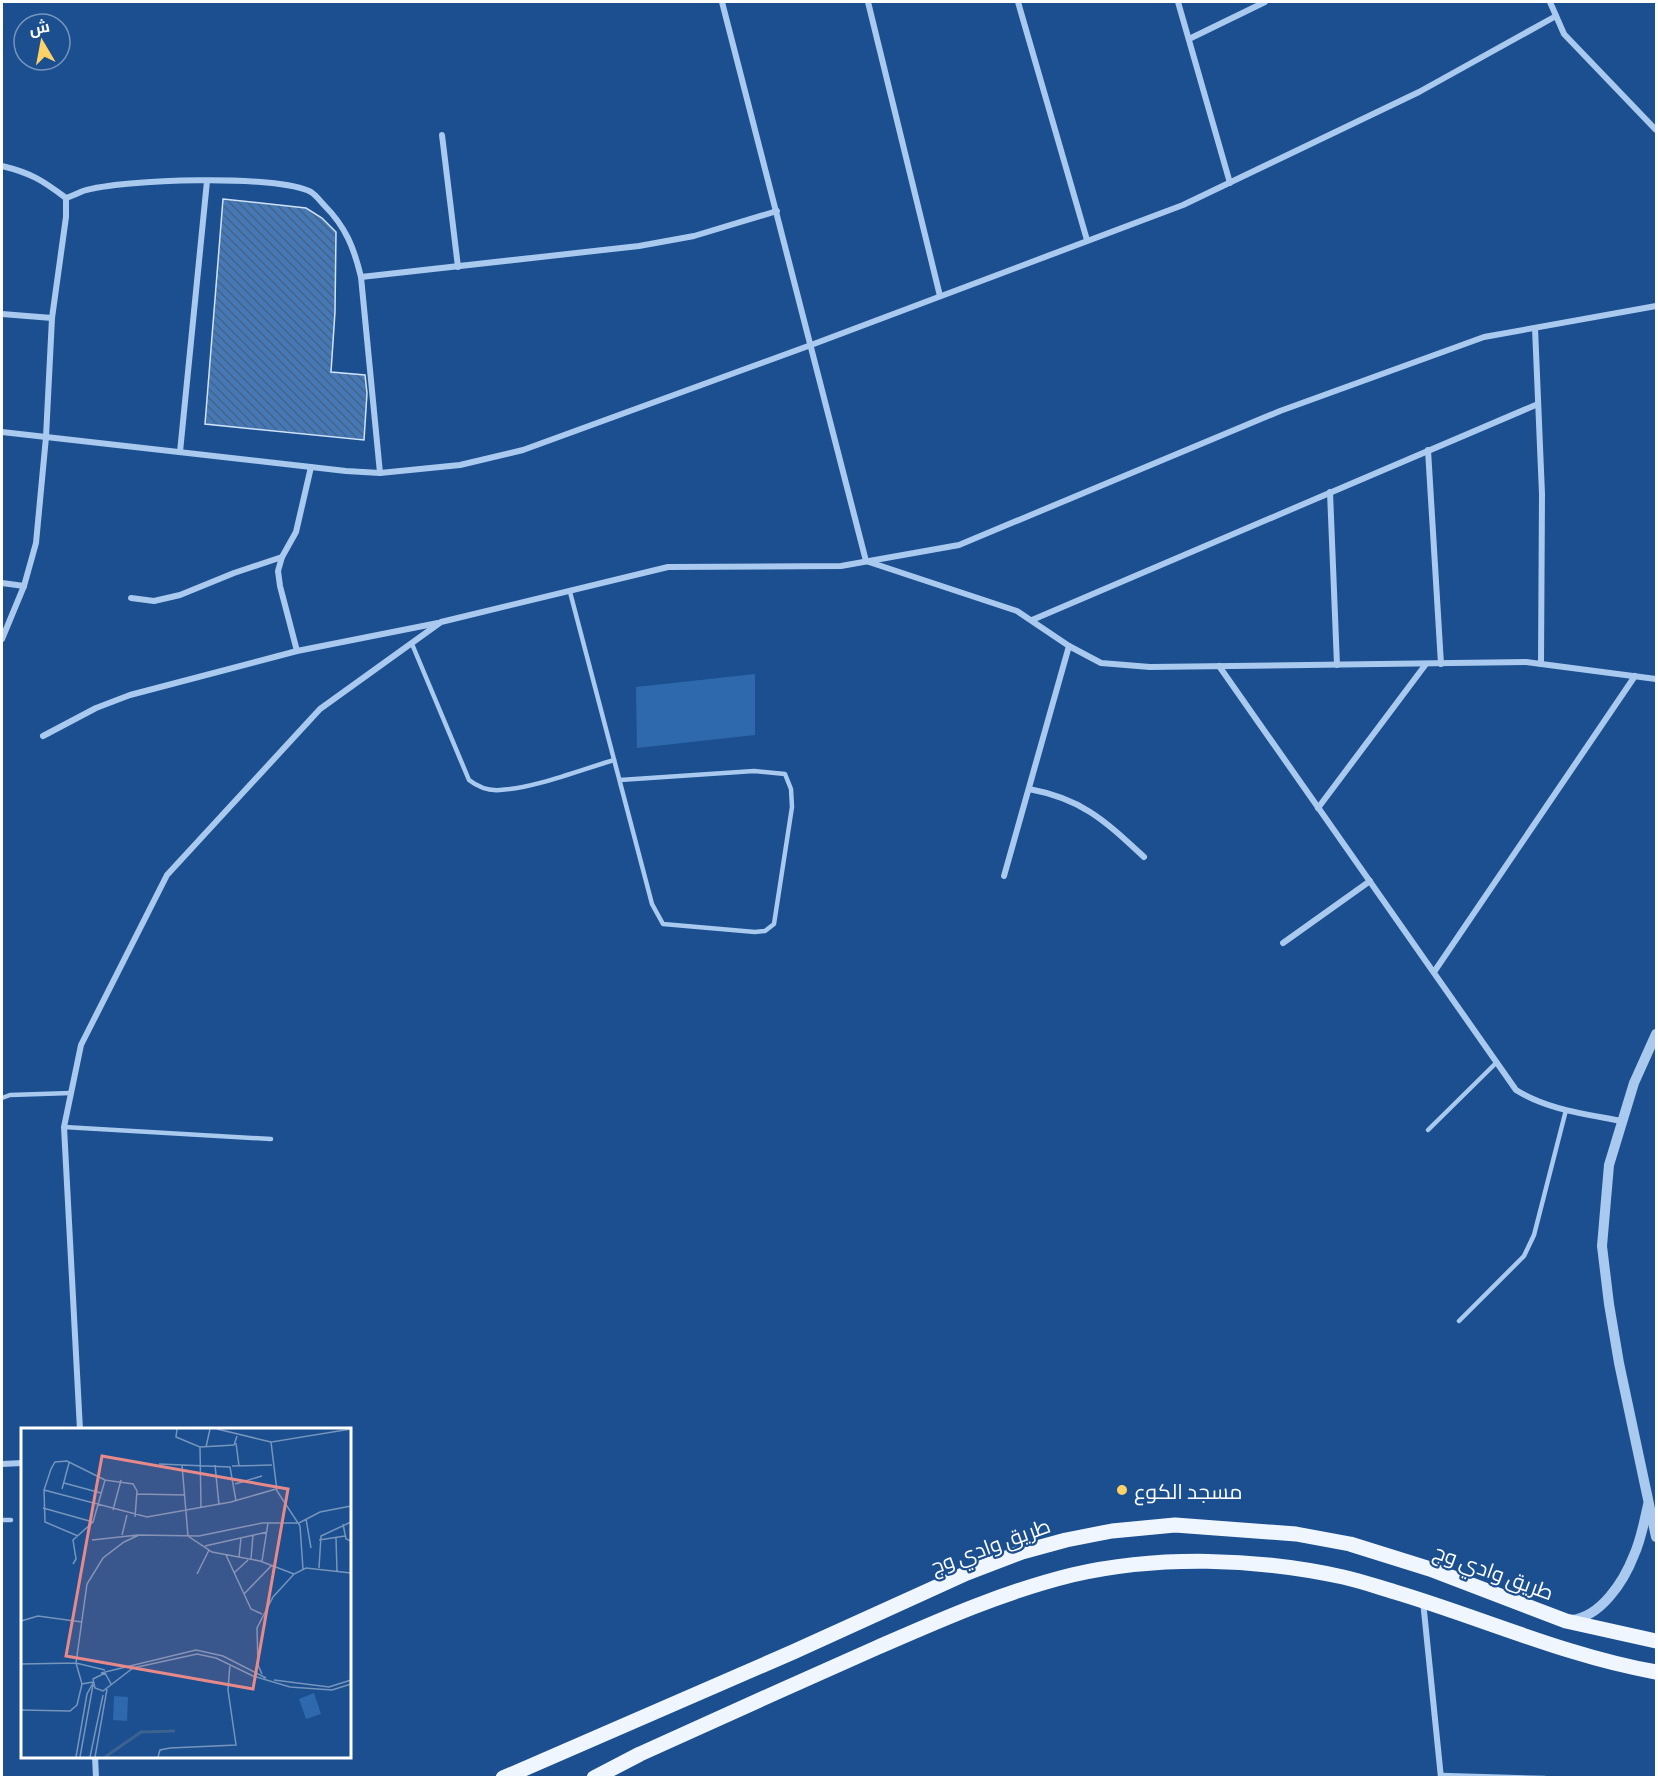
<svg xmlns="http://www.w3.org/2000/svg" width="1658" height="1779" font-family="Commissioner,Cairo,sans-serif">
<style>
.pitch{fill:#2e69ad}
.building{fill:url(#building-back-hatch);stroke:#cfe3fa;stroke-width:1.5}
.lines{fill:none;stroke-linecap:round;stroke-linejoin:round}
.service{stroke:#a9c9ee;stroke-width:4.5}
.minor{stroke:#a9c9ee;stroke-width:6}
.tertiary{stroke:#a9c9ee;stroke-width:10}
.primary{stroke:#f0f6ff;stroke-width:15}
.poi-dot{fill:#ffd166;stroke:#1b4f8f;stroke-width:2}
.labels{text-anchor:middle;dominant-baseline:central;stroke-width:4.5;stroke-linejoin:round;paint-order:stroke}
.poi-label{font-size:21px;fill:#fff;stroke:#1b4f8f;text-anchor:start}
.street-label{font-size:21px;fill:#fff;stroke:#1b4f8f}
.inset-river{fill:none;stroke:#3c6290;stroke-width:3}
.inset-road{fill:none;stroke:#7695bc;stroke-width:1.5}
.view{fill:#e88989;fill-opacity:0.15;stroke:#e88989;stroke-width:3}
.inset-edge{fill:none;stroke:#fff;stroke-width:3}
</style>
<defs>
<pattern id="building-back-hatch" width="6" height="6" patternUnits="userSpaceOnUse" patternTransform="scale(1.5)"><rect width="6" height="6" fill="#4478b7"/><path d="M-1 5l2 2M0 0l6 6M5-1l2 2" fill="none" stroke="#486282"/></pattern>
</defs>
<rect width="100%" height="100%" fill="#1b4f8f"/>
<!-- pitch -->
<polygon class="pitch" points="755,674 755,735 637,748 636,687"/>
<!-- building -->
<polygon class="building" points="223,199 306,208 322,218 336,232 335,312 331,372 365,375 367,393 364,440 205,424"/>
<g class="lines">
<!-- service -->
<g class="service">
<polyline points="570,592 652,904 663,924 755,932 765,931 774,924 792,807 791,789 785,774 754,771 620,780"/>
<path d="M412 644 469 780C478 787 488 791 500 790 535 788 580 770 614 760"/>
<polyline points="2,1098 10,1095 71,1093"/>
<polyline points="64,1127 271,1139"/>
<polyline points="1428,1130 1497,1062"/>
<polyline points="1459,1321 1524,1256 1534,1235 1566,1110"/>
<polyline points="2,1520 11,1520"/>
<polyline points="1441,1775 1545,1778"/>
</g>
<!-- minor -->
<g class="minor">
<polyline points="722,2 866,561 1017,611 1069,646 1101,663 1150,667 1526,662 1656,679"/>
<polyline points="868,2 940,296"/>
<polyline points="1018,2 1087,240"/>
<polyline points="1178,2 1230,183"/>
<polyline points="1550,2 1564,34 1656,130"/>
<polyline points="1189,39 1265,2"/>
<polyline points="442,135 458,267"/>
<path d="M2 166C31 173 42 180 66 198"/>
<polyline points="361,277 639,246 694,236 777,211"/>
<polyline points="2,314 52,318"/>
<polyline points="1535,328 1542,494 1541,664"/>
<polyline points="2,432 346,471 380,473 460,465 523,450 811,345 1183,205 1419,92 1556,16"/>
<polyline points="1428,450 1441,664"/>
<polyline points="180,452 207,181"/>
<polyline points="1330,492 1337,665"/>
<polyline points="2,583 24,586"/>
<polyline points="131,598 154,601 180,595 234,573 282,557"/>
<polyline points="1032,620 1538,404"/>
<path d="M2 639 24 586 36 543 46 437 52 318 66 217V198C72 196 78 193 83 191 122 179 277 174 311 192 316 195 320 201 324 205 346 227 354 248 361 277L380 473"/>
<polyline points="297,651 280,586 278,571 282,557 296,532 311,467"/>
<path d="M1219 666 1516 1090C1548 1110 1586 1114 1622 1121"/>
<polyline points="43,736 96,708 130,695 297,651 438,623"/>
<path d="M1029 789C1083 799 1105 821 1144 857"/>
<polyline points="1318,808 1426,664"/>
<polyline points="1004,876 1069,646"/>
<polyline points="1283,943 1370,881"/>
<polyline points="1434,972 1635,676"/>
<polyline points="80,1430 64,1127 81,1045 167,875 320,709 441,622 668,567 841,566 959,545 1280,411 1484,337 1656,306"/>
<polyline points="2,1464 22,1463"/>
<polyline points="1423,1601 1441,1778"/>
<polyline points="95,1756 96,1778"/>
</g>
<!-- tertiary -->
<g class="tertiary">
<polyline points="1656,1034 1634,1083 1609,1165 1602,1246 1609,1304 1619,1363 1656,1537"/>
<path d="M1571 1620C1601 1617 1624 1581 1634 1555 1641 1540 1644 1522 1648 1505"/>
</g>
<!-- primary -->
<g class="primary">
<polyline points="503,1778 793,1652 967,1573 1022,1552 1066,1540 1112,1531 1175,1525 1296,1534 1350,1544 1430,1569 1566,1621 1656,1641"/>
<path d="M594 1778 640 1754C719 1718 797 1683 876 1648 940 1620 1003 1592 1072 1575 1159 1555 1256 1558 1343 1577 1361 1581 1378 1587 1395 1592 1482 1618 1566 1656 1656 1672"/>
</g>
</g>
<!-- markers -->
<circle class="poi-dot" cx="1122" cy="1490" r="6"/>
<g class="labels">
<!-- poi labels -->
<g class="poi-label">
<text x="1134" y="1490">مسجد الكوع</text>
</g>
<!-- street labels -->
<g class="street-label">
<text transform="translate(990 1545) rotate(-20)">طريق وادي وج</text>
<text transform="translate(1494 1571) rotate(20)">طريق وادي وج</text>
</g>
</g>
<!-- overview -->
<g transform="translate(21 1428)">
<rect width="330" height="330" fill="#1b4f8f"/>
<path d="M293 265 300 286 285 291 278 271ZM93 268 107 269 106 293 92 292Z" fill="#2e69ad"/>
<path class="inset-river" d="M84 329 120 304 154 303"/>
<path class="inset-road" d="M156 1 155 9 179 19 180 80M196 1 250 14M215 15 218 38M179 19 213 17 216 8M185 19 189 1M138 36 209 39 215 73M161 37 167 108 191 124 239 133 273 146M194 37 198 77M211 38 251 37M43 55 80 65M214 56 241 48M41 61 48 35M23 62 126 89 210 74 255 61M116 66 164 67M22 80 72 94M92 82 100 52M285 91 290 120M322 96 325 111 330 113M101 107 106 87M57 108 24 94 23 62 30 41 34 34 46 33 84 52M315 110 316 143M71 112 117 107M298 112 324 108M184 118 246 104M205 127 230 181 241 186M218 129 220 110M230 131 232 107M241 133 247 95M52 136 55 131 52 112 72 94 84 52 112 56 116 63 114 89M298 140 300 108 330 94M282 141 279 98 256 63 250 14 330 1M213 145 227 132M176 146 188 122M223 166 251 137M0 193 17 188 61 194M0 236 55 235 84 242M80 245 175 222 202 228 245 250M241 246 237 237 236 200 252 169 273 146 285 140 330 145M253 252 308 259 330 252M61 256 55 235 66 156 82 130 103 114 118 107 178 108 241 95H278L299 84 330 78M90 256 84 245 72 251 74 260 82 263 112 240 176 226 195 230 232 248 269 259 311 262 330 256M0 282 49 283 56 277 61 256 72 254M55 329 66 266 72 255M59 329 72 257M69 329 82 267M74 329 86 261M137 329 139 322 149 320 215 317 207 262 209 236"/>
<path class="view" d="M81 28 267 61 232 261 45 228Z"/>
<rect width="330" height="330" class="inset-edge"/>
</g>
<!-- border -->
<rect width="1658" height="1779" fill="none" stroke="#ffffff" stroke-width="6"/>
<!-- north arrow -->
<g transform="translate(42 42) rotate(350)"><circle r="28" fill="#1b4f8f" stroke="#7695bc" stroke-width="1.5"/>
<path d="M0-4.5L10 22L0 15L-10 22Z" fill="#ffd166"/>
<text y="-9" font-size="16" font-weight="bold" text-anchor="middle" fill="#ffffff">ش</text>
</g>
</svg>
